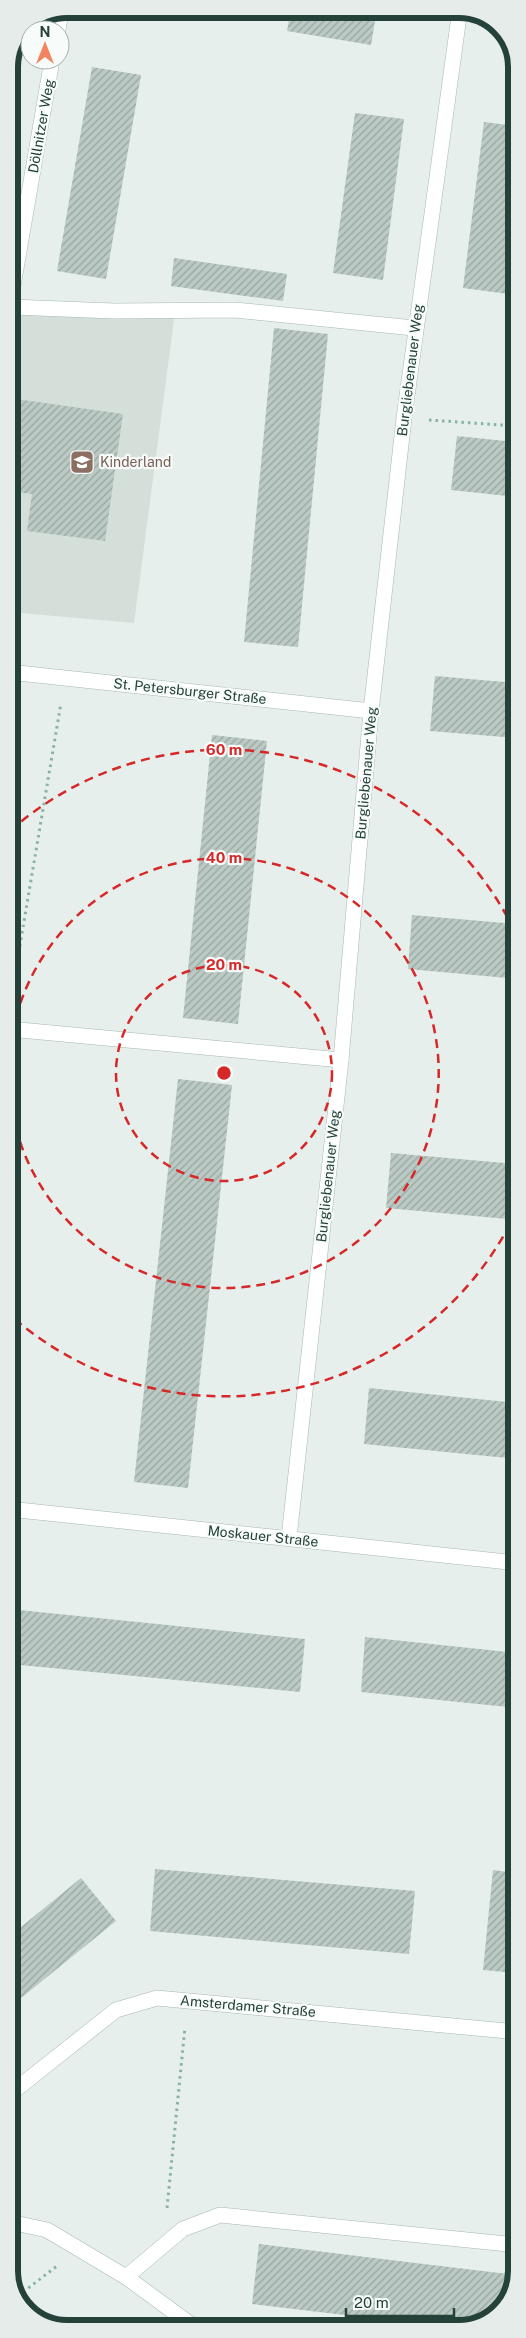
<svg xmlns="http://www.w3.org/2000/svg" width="526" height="2338" font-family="'Public Sans',sans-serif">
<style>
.built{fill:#d4dfda}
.building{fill:url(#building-hatch)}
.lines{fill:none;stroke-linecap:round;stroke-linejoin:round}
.minor-casing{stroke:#a8b8b2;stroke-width:16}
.path{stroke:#86b3a5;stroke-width:3;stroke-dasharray:2.5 4;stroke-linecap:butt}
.minor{stroke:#fff;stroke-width:15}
.ring{fill:none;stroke:#d62828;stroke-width:2.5;stroke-dasharray:9 6}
.labels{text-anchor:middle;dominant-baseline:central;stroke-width:4.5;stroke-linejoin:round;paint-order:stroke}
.street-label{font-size:14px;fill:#24423a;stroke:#f7fbf9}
.education-label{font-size:14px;fill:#785e54;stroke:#f7fbf9;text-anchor:start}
.rim{fill:none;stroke:#24423a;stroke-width:6}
.centre{fill:#d62828;stroke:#f7fbf9;stroke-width:2.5}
.ring-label{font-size:15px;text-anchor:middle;font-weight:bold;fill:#d62828;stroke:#f7fbf9;stroke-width:4.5;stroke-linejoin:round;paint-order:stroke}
</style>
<defs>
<pattern id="building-hatch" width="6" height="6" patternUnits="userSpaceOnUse" patternTransform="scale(1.25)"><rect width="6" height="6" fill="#bbcac4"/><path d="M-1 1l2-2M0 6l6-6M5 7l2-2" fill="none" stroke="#98a6a0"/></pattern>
</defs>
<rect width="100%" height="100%" fill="#e6efeb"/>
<!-- built -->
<polygon class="built" points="9,310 175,312 134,623 9,612"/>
<!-- building -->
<g class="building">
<polygon points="164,9 230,9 228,21"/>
<polygon points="291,9 377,9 371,45 287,31"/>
<polygon points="92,67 141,75 106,279 57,271"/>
<polygon points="355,113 404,119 383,280 333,273"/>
<polygon points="484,122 516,126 516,295 463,288"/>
<polygon points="174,258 287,274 283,301 171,286"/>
<polygon points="274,328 328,334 298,647 244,642"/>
<polygon points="9,398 123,414 105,541 27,531 32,494 9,491"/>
<polygon points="457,436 516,442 516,497 451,490"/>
<polygon points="435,676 516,683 517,738 430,731"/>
<polygon points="9,716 21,717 10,818 9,818"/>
<polygon points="212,735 267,741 238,1024 183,1018"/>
<polygon points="412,915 517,924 517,979 408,969"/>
<polygon points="178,1079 232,1085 188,1488 134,1482"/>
<polygon points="391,1153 517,1164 517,1220 386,1208"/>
<polygon points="369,1388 517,1403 517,1459 364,1444"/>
<polygon points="9,1609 305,1639 300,1692 10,1664"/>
<polygon points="365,1637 517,1653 517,1708 361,1692"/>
<polygon points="155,1869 415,1891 409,1954 150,1931"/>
<polygon points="493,1870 517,1873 517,1973 483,1970"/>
<polygon points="81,1878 116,1921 10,2007 10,1936"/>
<polygon points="259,2244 407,2262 516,2275 503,2309 470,2328 454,2328 252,2304"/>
</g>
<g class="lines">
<!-- minor casing -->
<g class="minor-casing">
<g id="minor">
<polyline points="58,30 61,11"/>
<polyline points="11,307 114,311 235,310 414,328"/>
<polyline points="9,309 52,60"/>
<polyline points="9,672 371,711"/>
<polyline points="9,1029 341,1060"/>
<polyline points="9,1509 517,1563"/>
<polyline points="289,1538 341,1060 371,711 404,418 460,9"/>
<polyline points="10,2094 116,2010 157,1998 517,2032"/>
<polyline points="10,2222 47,2230 126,2277 197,2329"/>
<polyline points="126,2277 183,2229 220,2215 517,2245"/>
</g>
</g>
<!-- path -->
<g class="path">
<polyline points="429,420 516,426"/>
<polyline points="10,1004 61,703"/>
<polyline points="167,2208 185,2027"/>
<polyline points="18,2296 57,2266"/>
</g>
<!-- minor -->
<use href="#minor" class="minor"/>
</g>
<!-- distance rings -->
<g class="ring">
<circle cx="224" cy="1073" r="108"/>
<path d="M9 1062A215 215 0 1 1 9 1084"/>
<path d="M517 1210A323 323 0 0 1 10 1315M10 831A323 323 0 0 1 516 934"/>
</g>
<!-- icons -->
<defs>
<g id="school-square" transform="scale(1.25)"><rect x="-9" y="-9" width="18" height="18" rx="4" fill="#8d6e63" stroke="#f7fbf9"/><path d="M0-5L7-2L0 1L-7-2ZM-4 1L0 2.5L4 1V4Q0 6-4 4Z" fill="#fff"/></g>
</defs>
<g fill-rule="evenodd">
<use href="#school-square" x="82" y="462"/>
</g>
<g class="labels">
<!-- street labels -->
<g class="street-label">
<text transform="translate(41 126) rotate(-80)">Döllnitzer Weg</text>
<text transform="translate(410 370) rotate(-83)">Burgliebenauer Weg</text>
<text transform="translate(190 691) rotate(6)">St. Petersburger Straße</text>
<text transform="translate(366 773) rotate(-85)">Burgliebenauer Weg</text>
<text transform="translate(328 1176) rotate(-84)">Burgliebenauer Weg</text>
<text transform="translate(263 1536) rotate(6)">Moskauer Straße</text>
<text transform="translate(248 2006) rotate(5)">Amsterdamer Straße</text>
</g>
<!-- education labels -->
<g class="education-label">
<text x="100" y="462">Kinderland</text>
</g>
</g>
<!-- crop -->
<path d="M0 0H526V2338H0ZM67 18H459A49 49 0 0 1 508 67V2271A49 49 0 0 1 459 2320H67A49 49 0 0 1 18 2271V67A49 49 0 0 1 67 18Z" fill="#e6ecea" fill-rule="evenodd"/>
<path class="rim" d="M67 18H459A49 49 0 0 1 508 67V2271A49 49 0 0 1 459 2320H67A49 49 0 0 1 18 2271V67A49 49 0 0 1 67 18Z"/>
<circle cx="224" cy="1073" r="8" class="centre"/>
<g class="ring-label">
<text x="224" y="755">60 m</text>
<text x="224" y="863">40 m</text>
<text x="224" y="970">20 m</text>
</g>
<!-- north arrow -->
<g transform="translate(45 45)"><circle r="24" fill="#f7fbf9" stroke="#a3b1ad"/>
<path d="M0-4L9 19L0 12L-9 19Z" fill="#f4845f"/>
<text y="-8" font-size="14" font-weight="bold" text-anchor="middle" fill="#24423a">N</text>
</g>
<!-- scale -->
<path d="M346 2308v8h108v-8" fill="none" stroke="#24423a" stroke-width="2.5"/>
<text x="354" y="2308" font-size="15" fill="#24423a" stroke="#f7fbf9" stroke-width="4" paint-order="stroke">20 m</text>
</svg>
